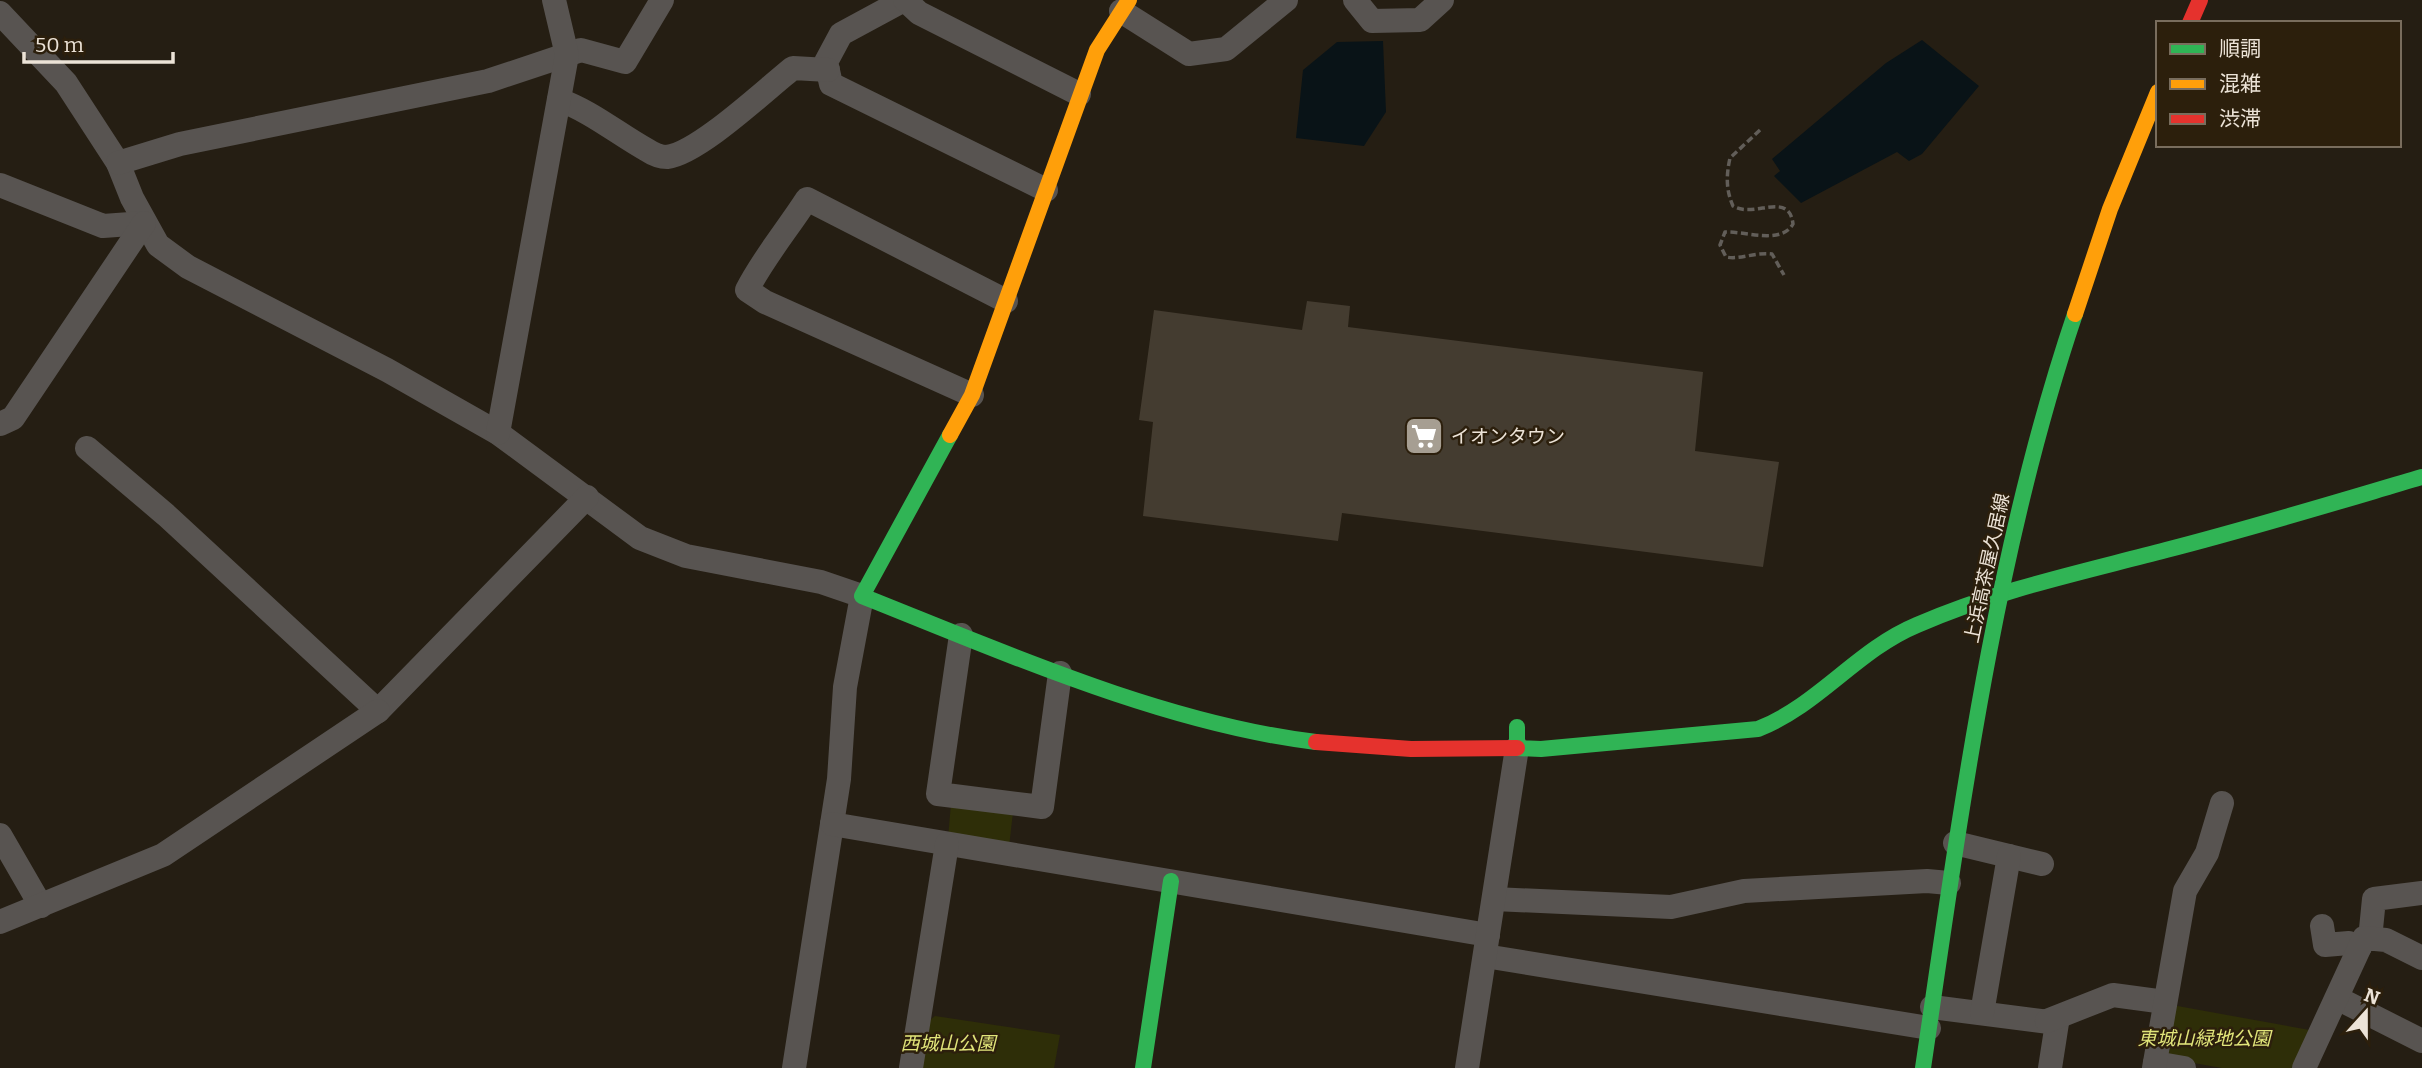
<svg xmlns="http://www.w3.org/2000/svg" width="2422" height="1068" font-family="Bitter,'Noto Sans JP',serif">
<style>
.green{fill:#2e2e08}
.water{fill:#091317}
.building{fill:#443c30}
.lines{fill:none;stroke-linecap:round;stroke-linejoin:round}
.path{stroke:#625e59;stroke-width:3.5;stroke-dasharray:7 3.5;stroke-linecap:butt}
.street{stroke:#585451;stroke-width:24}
.fast{stroke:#30b455;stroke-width:16}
.slow{stroke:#ff9f0a;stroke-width:16}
.jam{stroke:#e5322d;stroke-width:16}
.labels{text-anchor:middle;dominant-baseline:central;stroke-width:5;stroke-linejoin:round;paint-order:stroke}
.poi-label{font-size:19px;fill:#ece3d7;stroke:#2c1f0c;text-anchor:start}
.street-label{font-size:19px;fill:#ece3d7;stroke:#2c1f0c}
.park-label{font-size:19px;font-style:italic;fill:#e1e57a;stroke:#2c1f0c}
</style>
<rect width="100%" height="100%" fill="#251e13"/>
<!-- green -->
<g class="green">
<polygon points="951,804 1013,812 1009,847 948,838"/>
<polygon points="2172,1005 2315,1031 2298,1068 2222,1068 2171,1059 2165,1053"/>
<polygon points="935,1016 1060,1035 1054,1068 918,1068 925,1024"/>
</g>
<!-- water -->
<g class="water">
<polygon points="1922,40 1979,86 1922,154 1909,161 1897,152 1801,203 1774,176 1780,171 1772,159 1886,63"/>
<polygon points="1383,41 1386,112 1364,146 1296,138 1303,70 1337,42"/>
</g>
<!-- building -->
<polygon class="building" points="1307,301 1350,306 1348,327 1703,372 1695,451 1779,462 1763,567 1342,513 1338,541 1143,516 1153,422 1139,420 1154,310 1302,330"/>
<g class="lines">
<!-- path -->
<path class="path" d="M1760 130 1730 158C1726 176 1726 190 1733 206 1754 219 1789 190 1793 224 1781 245 1745 231 1725 232L1720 245 1726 257C1740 260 1754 252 1772 254L1784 275"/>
<!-- street -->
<g class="street">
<polyline points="904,0 841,34 826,62 831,84 1046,190"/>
<polyline points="905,0 919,13 1079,94"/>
<polyline points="1355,0 1372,21 1420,20 1442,0"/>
<polyline points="1121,11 1189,54 1226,49 1286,0"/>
<polyline points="0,13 66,83 118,163 132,198 158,245 188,267 387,370 498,433 640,538 686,556 821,582 862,596 845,687 839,779 794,1068"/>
<path d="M559 100C591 111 618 134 647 150 653 154 661 157 667 157 699 153 766 89 793 68L828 70"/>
<polyline points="118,163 180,144 488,81 581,50 625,62 662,0"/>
<polyline points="0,185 103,226 144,223"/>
<path d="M972 395 765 302 747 290C764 257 787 230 807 199L1006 301"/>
<polyline points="0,424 13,418 144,223"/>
<polyline points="498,433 567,55 554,0"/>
<polyline points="87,448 166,515 378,711 587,497"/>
<polyline points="961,635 938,794 1042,807 1060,673"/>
<polyline points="832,824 1488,935"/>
<polyline points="0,835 41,906"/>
<polyline points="1955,843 2042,864"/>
<polyline points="1494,899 1671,907 1744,891 1927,881 1949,883"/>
<polyline points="0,922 163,855 378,711"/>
<polyline points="2322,926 2325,945 2349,943 2360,947"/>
<polyline points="2370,939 2374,899 2422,893"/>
<polyline points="1485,956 1929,1028"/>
<polyline points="2337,998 2422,1041"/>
<polyline points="1932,1007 2057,1023 2050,1068"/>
<polyline points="1982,1013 2009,856"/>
<polyline points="2047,1021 2113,995 2165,1002"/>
<polyline points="2155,1063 2184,1068"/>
<polyline points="911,1068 947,844"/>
<polyline points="1467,1068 1517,748"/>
<polyline points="2154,1068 2185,891 2207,853 2222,803"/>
<polyline points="2304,1068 2364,938 2386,940 2422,958"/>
</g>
<!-- fast -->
<g class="fast">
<path d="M950 435 862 596C1003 652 1165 724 1316 742"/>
<path d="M1517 727V748L1541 749 1758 729C1819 705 1857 650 1917 625 1997 590 2083 572 2166 550 2252 528 2337 502 2422 477"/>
<polyline points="1143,1068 1171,881"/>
<path d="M1923 1068C1960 818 1994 553 2075 314"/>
</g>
<!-- slow -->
<g class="slow">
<polyline points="2075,314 2110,209 2158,92"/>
<polyline points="950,435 972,395 1097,50 1129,0"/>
</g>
<!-- jam -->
<g class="jam">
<polyline points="2190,23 2200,0"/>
<polyline points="1316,742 1411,749 1517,748"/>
</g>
</g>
<!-- icons -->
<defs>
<g id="supermarket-square" transform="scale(2.0125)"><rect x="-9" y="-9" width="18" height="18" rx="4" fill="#a69e92" stroke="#2c1f0c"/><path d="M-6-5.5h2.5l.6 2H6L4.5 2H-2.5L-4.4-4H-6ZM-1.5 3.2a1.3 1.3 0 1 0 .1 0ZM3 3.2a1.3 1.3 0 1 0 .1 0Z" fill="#fff"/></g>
</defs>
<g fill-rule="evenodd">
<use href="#supermarket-square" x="1424" y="436"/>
</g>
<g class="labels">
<!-- poi labels -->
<g class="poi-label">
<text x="1451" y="436">イオンタウン</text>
</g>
<!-- street labels -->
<g class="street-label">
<text transform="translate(1987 568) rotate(-78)">上浜高茶屋久居線</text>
</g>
<!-- park labels -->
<g class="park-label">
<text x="2204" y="1038">東城山緑地公園</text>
<text x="948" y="1043">西城山公園</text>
</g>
</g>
<!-- legend -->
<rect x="2156" y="21" width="245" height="126" fill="#2c1f0c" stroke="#796d5d" stroke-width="2"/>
<rect x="2170" y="44" width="35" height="10" fill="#30b455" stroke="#796d5d" stroke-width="2"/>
<text x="2219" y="56" font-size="21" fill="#ece3d7">順調</text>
<rect x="2170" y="79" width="35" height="10" fill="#ff9f0a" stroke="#796d5d" stroke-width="2"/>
<text x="2219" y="91" font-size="21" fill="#ece3d7">混雑</text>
<rect x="2170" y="114" width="35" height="10" fill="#e5322d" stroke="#796d5d" stroke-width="2"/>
<text x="2219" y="126" font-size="21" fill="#ece3d7">渋滞</text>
<!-- north arrow -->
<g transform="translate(2366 1012) rotate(21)" stroke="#2c1f0c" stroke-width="5" paint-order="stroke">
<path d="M0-5L12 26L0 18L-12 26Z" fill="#ece3d7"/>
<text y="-10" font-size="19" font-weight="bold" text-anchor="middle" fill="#ece3d7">N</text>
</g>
<!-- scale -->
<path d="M24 52v10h149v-10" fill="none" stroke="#ece3d7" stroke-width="3.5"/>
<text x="35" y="52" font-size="21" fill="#ece3d7" stroke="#2c1f0c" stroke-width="5" paint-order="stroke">50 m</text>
</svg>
